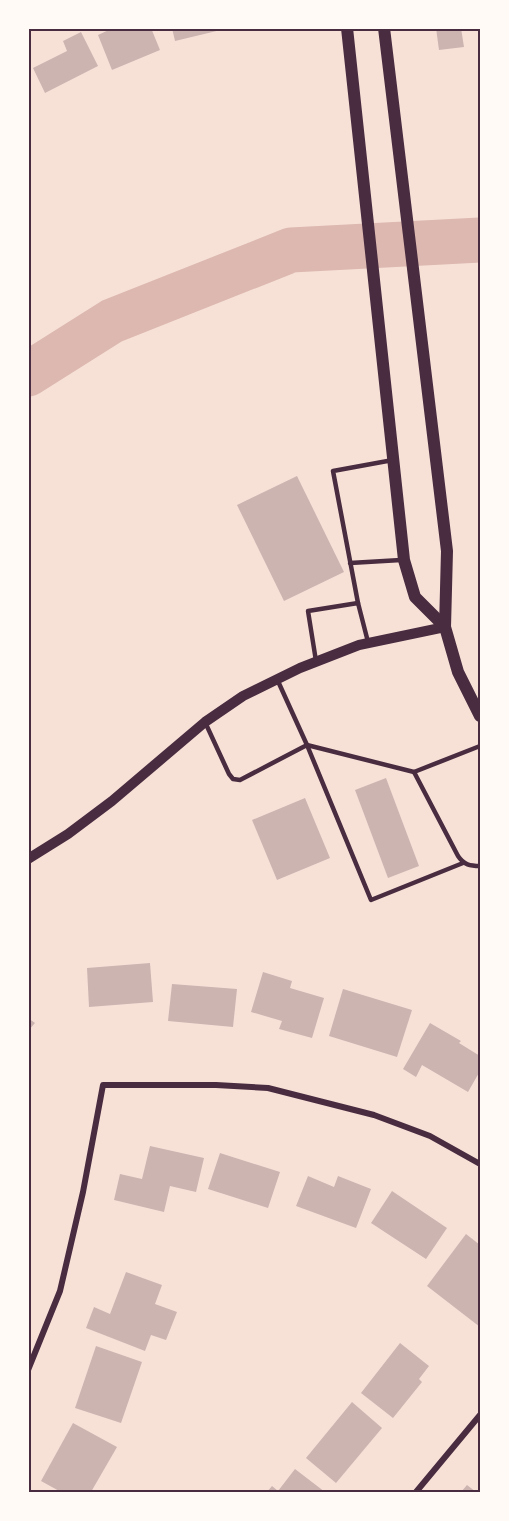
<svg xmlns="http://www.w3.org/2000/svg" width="509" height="1521" font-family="'Sofia Sans Condensed',sans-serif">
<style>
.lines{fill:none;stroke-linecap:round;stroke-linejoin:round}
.river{stroke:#dcb8b0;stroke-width:45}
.building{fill:#ccb4b1}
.service{stroke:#4a2c40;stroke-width:4.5}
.minor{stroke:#4a2c40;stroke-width:6}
.tertiary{stroke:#4a2c40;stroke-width:10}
.secondary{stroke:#4a2c40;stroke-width:12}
.neatline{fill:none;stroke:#4a2c40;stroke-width:2}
</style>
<rect width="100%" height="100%" fill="#f7e1d7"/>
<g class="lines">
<!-- river -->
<polyline class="river" points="28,374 112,321 291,250 480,240"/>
</g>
<!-- building -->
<g class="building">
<polygon points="113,28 151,28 160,50 112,70 98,35"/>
<polygon points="172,28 225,28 225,29 175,41"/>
<polygon points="436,28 461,28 464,47 439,50"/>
<polygon points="81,32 98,66 45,93 33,68 67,51 63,41"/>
<polygon points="297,476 344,572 284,601 237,505"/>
<polygon points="386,778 419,866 388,878 355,790"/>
<polygon points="305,798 330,858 277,880 252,820"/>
<polygon points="150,963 153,1002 89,1007 87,968"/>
<polygon points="263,972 292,981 290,988 324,998 312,1038 279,1029 282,1021 251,1012"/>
<polygon points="172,984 237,989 233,1027 168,1021"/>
<polygon points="343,989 412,1010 397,1057 329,1036"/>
<polygon points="28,1018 35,1023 28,1031"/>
<polygon points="430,1023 461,1041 459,1043 480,1056 480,1071 468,1092 422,1065 416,1077 403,1069"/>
<polygon points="150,1146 204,1158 196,1192 170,1186 164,1212 114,1200 120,1174 142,1179"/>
<polygon points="220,1153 280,1172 268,1208 208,1189"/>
<polygon points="308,1176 334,1187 338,1176 371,1189 356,1228 296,1206"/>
<polygon points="392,1191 447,1228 426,1259 371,1223"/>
<polygon points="466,1234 480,1245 480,1327 427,1286"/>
<polygon points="126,1272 162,1285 155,1304 177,1312 166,1340 151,1335 145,1351 86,1328 94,1307 110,1314"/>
<polygon points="400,1343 429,1366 419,1379 422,1382 393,1418 361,1393"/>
<polygon points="96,1346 142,1362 121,1423 75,1408"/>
<polygon points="352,1402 382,1428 336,1483 306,1458"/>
<polygon points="73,1423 117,1447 91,1492 61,1492 41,1481"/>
<polygon points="295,1469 325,1492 267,1492 272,1486 278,1491"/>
<polygon points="467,1485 476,1492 461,1492"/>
</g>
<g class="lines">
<!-- service -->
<g class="service">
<polyline points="350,563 401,560"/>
<polyline points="358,603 333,471 393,460"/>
<polyline points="316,661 308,611 358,603 368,642"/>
<polyline points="205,722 229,774 233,779 240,780 307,745 277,679"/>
<polyline points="307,745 371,900 463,863"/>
<polyline points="307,745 414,772 480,746"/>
<path d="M414 772 458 856C464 865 470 866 480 866"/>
</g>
<!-- minor -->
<g class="minor">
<polyline points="28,1370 60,1291 83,1192 103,1085 216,1085 268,1088 374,1115 430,1136 480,1164"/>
<polyline points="416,1492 480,1415"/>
</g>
<!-- tertiary -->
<polyline class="tertiary" points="28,859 68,834 112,801 205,722 243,696 300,668 359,645 445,627"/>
<!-- secondary -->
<g class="secondary">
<polyline points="347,28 404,560 415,597 445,627"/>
<polyline points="384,28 447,551 445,627 458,672 480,716"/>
</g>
</g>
<!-- border -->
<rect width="509" height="1521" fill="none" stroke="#fffaf5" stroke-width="60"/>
<rect x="30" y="30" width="449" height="1461" class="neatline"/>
</svg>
